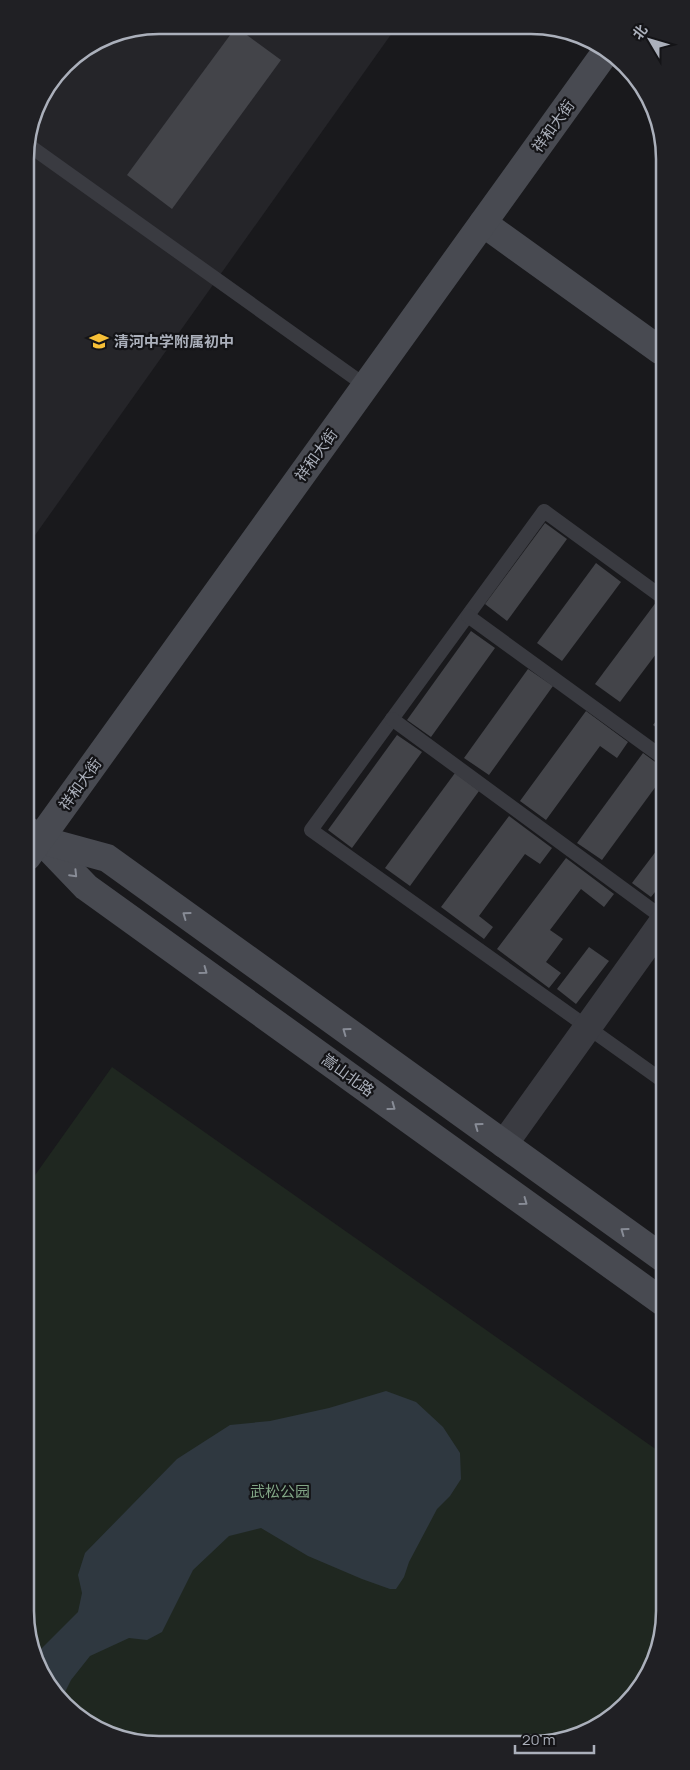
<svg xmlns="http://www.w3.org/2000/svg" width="690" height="1770" font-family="Manrope,'Noto Sans SC',sans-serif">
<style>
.built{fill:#252529}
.green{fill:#1f2720}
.water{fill:#2f3840}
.building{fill:#434449}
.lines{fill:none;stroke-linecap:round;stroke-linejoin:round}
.lane{stroke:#3a3b41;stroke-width:14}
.street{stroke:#3a3b41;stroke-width:28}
.secondary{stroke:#484a51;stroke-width:28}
.oneway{stroke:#888c96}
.labels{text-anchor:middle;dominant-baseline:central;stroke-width:4.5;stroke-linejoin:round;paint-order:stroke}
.street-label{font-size:15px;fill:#abb0bb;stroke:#141417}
.poi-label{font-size:15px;font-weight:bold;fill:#abb0bb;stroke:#141417;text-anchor:start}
.park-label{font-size:15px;fill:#82a686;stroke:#141417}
.rim{fill:none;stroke:#abb0bb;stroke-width:2.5}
</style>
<rect width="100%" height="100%" fill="#19191c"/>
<!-- built -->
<polygon class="built" points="158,25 397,26 33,538 26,533 25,149 39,100 70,58 108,35"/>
<!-- green -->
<polygon class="green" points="112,1067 664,1455 665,1620 637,1693 606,1723 566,1741 133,1742 70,1712 29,1646 28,1185"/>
<!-- water -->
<polygon class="water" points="386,1391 416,1402 443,1427 460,1453 461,1479 450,1496 437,1509 409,1562 404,1577 396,1589 390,1589 362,1579 308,1556 261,1528 229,1536 193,1570 162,1632 147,1640 129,1638 90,1656 71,1680 62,1698 35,1655 78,1612 82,1593 78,1575 85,1553 177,1459 230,1425 270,1421 329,1408"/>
<!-- building -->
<g class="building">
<polygon points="286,26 306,26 299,35"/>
<polygon points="236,27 281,60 172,209 127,175"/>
<polygon points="545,523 567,539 507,621 485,604"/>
<polygon points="596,563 621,582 562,661 537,643"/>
<polygon points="657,601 662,604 662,646 620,702 595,684"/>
<polygon points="471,631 495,648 431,737 407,720"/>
<polygon points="528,669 553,686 489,775 464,758"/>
<polygon points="586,711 628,742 617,758 600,746 546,820 520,801"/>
<polygon points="662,713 662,732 653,725"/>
<polygon points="397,735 422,752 352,848 328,830"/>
<polygon points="643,753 662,767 662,778 602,860 577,843"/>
<polygon points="455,773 479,791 410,886 385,868"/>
<polygon points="509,816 552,848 540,864 525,854 479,916 493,927 484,939 441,907"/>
<polygon points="663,842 663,882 651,897 632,883"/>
<polygon points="566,858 614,894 604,907 581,889 550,930 563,939 546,962 561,973 549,988 497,949"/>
<polygon points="589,947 609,961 576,1004 557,989"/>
</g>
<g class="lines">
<!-- lane -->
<g class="lane">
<polyline points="27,144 366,386"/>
<polyline points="662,597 544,511 311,830 663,1081"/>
<polyline points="468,616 662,757"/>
<polyline points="392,719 663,918"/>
</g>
<!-- street -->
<polyline class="street" points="504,1144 663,922"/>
<!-- secondary -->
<g class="secondary">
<polyline points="483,223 661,351"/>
<polyline points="27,830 40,839 86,887 664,1303"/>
<polyline points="41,840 107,858 664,1259"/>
<polyline points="27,857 605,53"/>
</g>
</g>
<!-- one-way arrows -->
<defs><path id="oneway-chevron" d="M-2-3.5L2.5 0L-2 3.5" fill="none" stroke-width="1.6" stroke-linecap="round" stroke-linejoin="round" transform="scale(1.25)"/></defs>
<g class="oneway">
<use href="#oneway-chevron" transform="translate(74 874) rotate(46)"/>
<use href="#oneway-chevron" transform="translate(186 915) rotate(-144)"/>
<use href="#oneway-chevron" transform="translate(204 971) rotate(36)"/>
<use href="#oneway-chevron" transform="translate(346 1031) rotate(-144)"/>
<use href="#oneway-chevron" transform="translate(392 1107) rotate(36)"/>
<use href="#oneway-chevron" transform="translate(478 1126) rotate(-144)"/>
<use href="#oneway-chevron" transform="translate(524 1202) rotate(36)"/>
<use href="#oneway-chevron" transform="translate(624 1231) rotate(-144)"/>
</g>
<!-- icons -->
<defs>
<g id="school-bare" transform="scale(1.5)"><path d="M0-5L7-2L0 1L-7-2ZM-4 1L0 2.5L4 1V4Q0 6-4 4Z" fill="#f6bf37" stroke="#141417" stroke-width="2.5" paint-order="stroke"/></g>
</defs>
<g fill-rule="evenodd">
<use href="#school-bare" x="99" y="341"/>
</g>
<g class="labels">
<!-- street labels -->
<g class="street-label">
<text transform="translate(553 126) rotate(-54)">祥和大街</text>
<text transform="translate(316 455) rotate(-54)">祥和大街</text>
<text transform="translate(80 784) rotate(-54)">祥和大街</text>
<text transform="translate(348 1075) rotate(36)">嵩山北路</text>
</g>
<!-- poi labels -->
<g class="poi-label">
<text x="114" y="341">清河中学附属初中</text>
</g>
<!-- park labels -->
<g class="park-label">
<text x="280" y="1491">武松公园</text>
</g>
</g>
<!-- crop -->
<path d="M0 0H690V1770H0ZM159 34H531A125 125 0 0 1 656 159V1611A125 125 0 0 1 531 1736H159A125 125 0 0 1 34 1611V159A125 125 0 0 1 159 34Z" fill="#202024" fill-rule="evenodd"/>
<path class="rim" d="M159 34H531A125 125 0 0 1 656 159V1611A125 125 0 0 1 531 1736H159A125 125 0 0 1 34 1611V159A125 125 0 0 1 159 34Z"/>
<!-- north arrow -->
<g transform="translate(650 40) rotate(308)" stroke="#141417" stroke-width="4" paint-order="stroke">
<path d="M0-4L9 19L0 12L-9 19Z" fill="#abb0bb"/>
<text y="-8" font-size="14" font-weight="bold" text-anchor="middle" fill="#abb0bb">北</text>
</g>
<!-- scale -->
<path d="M515 1745v8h79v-8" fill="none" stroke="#abb0bb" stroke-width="2.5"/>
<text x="522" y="1745" font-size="15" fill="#abb0bb" stroke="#141417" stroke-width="4" paint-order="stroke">20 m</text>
</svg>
